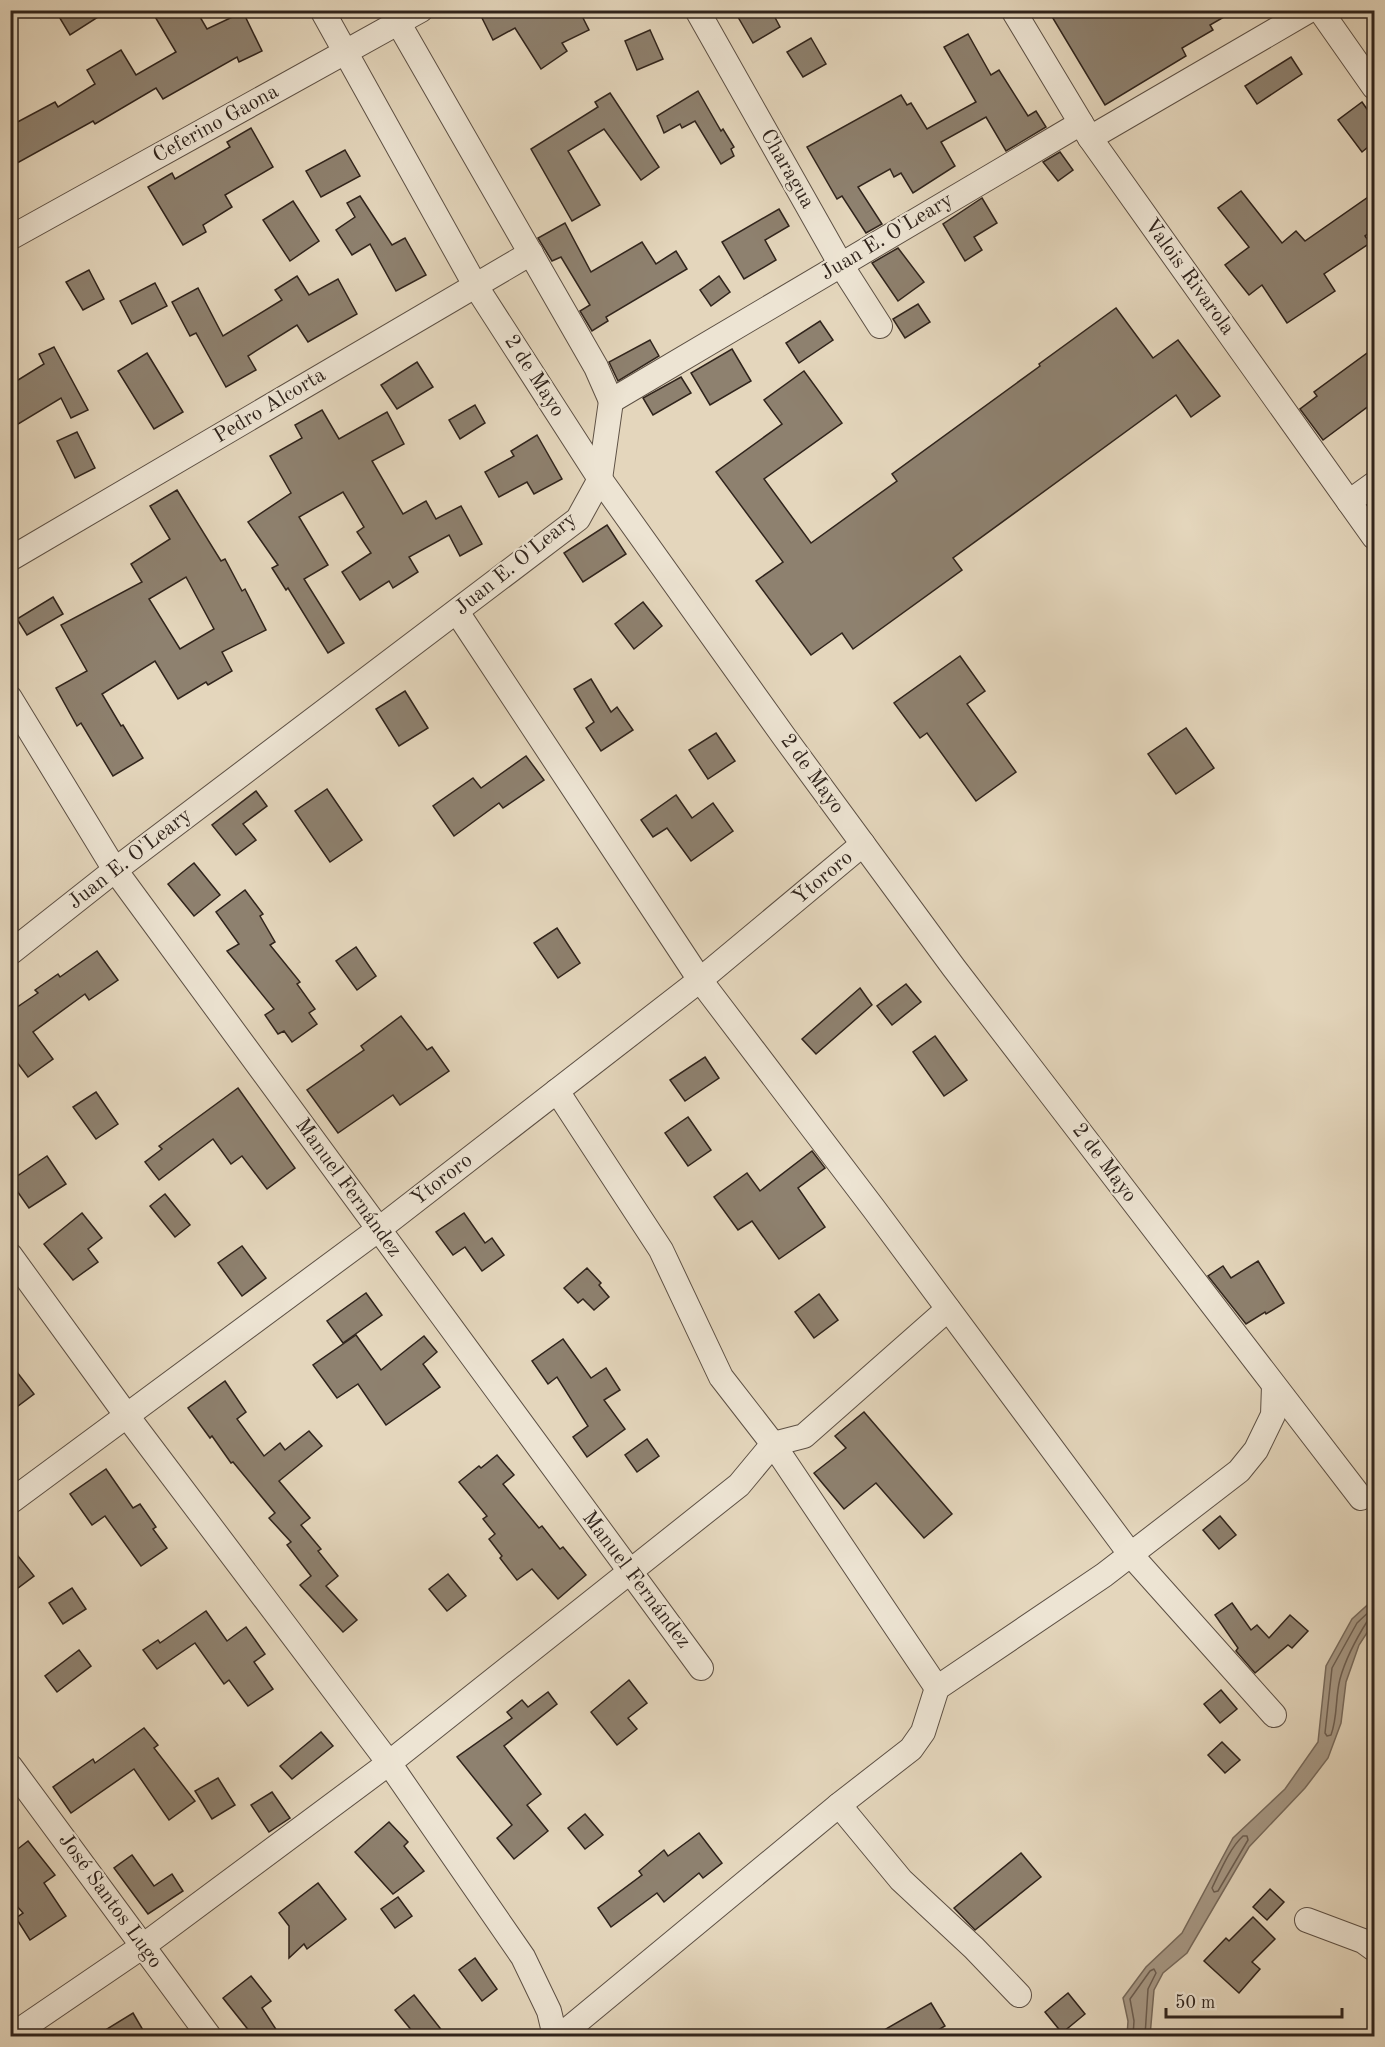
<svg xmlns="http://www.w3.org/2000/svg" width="1385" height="2047" font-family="'Old Standard TT',serif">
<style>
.water{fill:#a79986;stroke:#776a5c;stroke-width:1.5}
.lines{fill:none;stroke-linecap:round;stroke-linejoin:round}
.shore{stroke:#6c5e51;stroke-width:1.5}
.building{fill:#8e816f;stroke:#30241c;stroke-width:1.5;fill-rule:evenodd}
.minor-casing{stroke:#5d5044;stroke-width:26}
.minor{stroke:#ede4d3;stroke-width:24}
.labels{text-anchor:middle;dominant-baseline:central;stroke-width:4.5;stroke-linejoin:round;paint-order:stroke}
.street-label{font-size:21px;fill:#30241c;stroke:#ede4d3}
</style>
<rect width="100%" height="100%" fill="#e4d6bc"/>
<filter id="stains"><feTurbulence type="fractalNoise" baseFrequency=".00333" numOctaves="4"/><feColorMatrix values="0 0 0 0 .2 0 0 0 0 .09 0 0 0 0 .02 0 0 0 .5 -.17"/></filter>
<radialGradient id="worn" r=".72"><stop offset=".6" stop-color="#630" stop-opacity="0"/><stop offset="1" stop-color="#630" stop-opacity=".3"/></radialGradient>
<!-- water -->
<polygon class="water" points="1374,1599 1374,1622 1359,1645 1346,1682 1341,1723 1328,1758 1305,1788 1249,1847 1187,1953 1163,1973 1154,1990 1150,2036 1127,2036 1128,2021 1123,1998 1146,1967 1182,1933 1233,1838 1285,1789 1318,1742 1326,1666 1352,1619"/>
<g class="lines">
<!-- shore -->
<g class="shore">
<path d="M1374 1607 1357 1623 1332 1668 1325 1733 1327 1736 1331 1735C1338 1716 1335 1698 1340 1679 1346 1657 1356 1639 1368 1620L1374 1619"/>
<path d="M1243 1836H1247L1248 1840 1218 1891 1214 1892 1212 1888C1220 1872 1229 1849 1243 1836Z"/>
<polyline points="1133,2036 1134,2021 1130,1999 1150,1971 1154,1969 1156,1973 1148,1989 1145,2036"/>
</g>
</g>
<!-- building -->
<g class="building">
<polygon points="55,10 109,10 70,35"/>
<polygon points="151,10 196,10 207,29 243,12 262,51 239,62 237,57 163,99 156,88 95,124 93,121 10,167 10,126 55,102 58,107 95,84 87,70 121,50 136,75 176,52"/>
<polygon points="478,10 579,10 589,30 562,43 567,51 541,69 515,28 493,40"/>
<polygon points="751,10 771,10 780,27 753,43 738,17"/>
<polygon points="1048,10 1174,11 1236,10 1210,25 1213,30 1182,48 1186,56 1105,105"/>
<polygon points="650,30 663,59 637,70 625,41"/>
<polygon points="968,34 991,75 999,70 1028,116 1036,111 1046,127 1006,151 986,117 941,142 955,166 913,193 901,173 894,177 890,169 858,187 882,224 866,233 842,196 837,199 807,147 901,95 907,105 911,103 927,129 976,102 944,47"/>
<polygon points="811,38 826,64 803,77 787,52"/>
<polygon points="1291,57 1302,74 1257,104 1245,86"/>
<polygon points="698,91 721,131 723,129 734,147 731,149 734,156 721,164 695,121 682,128 680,124 664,133 657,116"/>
<polygon points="610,93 659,167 641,180 604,129 568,151 600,205 572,221 531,149 598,107 595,102"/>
<polygon points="1362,102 1374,119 1374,142 1362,152 1338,120"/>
<polygon points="251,128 273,167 225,195 232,207 203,225 206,232 183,245 148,187 172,173 175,179 230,147 227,142"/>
<polygon points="345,150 360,176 321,197 306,171"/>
<polygon points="1060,152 1073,170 1058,181 1043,162"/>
<polygon points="1241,191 1282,243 1296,231 1305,241 1374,193 1374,229 1365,236 1370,243 1324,274 1335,291 1287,323 1262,285 1249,295 1225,265 1249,247 1218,208"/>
<polygon points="360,196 392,245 405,238 426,275 396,291 370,244 352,255 336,230 355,217 347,203"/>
<polygon points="982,198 997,223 974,237 982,250 965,261 943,224"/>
<polygon points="293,201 319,241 290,261 263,220"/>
<polygon points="779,209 789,226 765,240 776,260 744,279 722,242"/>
<polygon points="565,223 591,272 642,242 656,264 676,251 687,269 606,317 608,321 592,331 580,311 590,305 561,257 552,261 538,238"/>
<polygon points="898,248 924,282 898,301 872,263"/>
<polygon points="89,270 104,299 83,310 66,282"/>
<polygon points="297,276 309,295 338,279 357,314 308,342 297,325 248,356 256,370 226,387 196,333 190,336 172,302 198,288 223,336 282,300 275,290"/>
<polygon points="719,276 730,292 711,306 700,290"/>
<polygon points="155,283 167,306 132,324 120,301"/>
<polygon points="918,304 930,322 905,338 893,319"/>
<polygon points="1116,308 1153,358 1178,340 1220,396 1191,417 1176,395 953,558 962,570 853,649 842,633 811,655 756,581 783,562 716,472 782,424 764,400 804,371 842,423 764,479 811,543 897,481 892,474 1040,366 1039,364"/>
<polygon points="820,321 833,340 799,363 786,343"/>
<polygon points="650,340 659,356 618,381 609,362"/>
<polygon points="54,347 88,410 71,418 61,398 10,429 10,385 44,364 39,354"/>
<polygon points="1374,348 1374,402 1323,440 1300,409 1317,396 1314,392"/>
<polygon points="732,349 751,381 710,405 691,373"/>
<polygon points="147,353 183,412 154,429 118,371"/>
<polygon points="417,362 433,387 397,409 381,385"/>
<polygon points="681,377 691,393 653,415 643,398"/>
<polygon points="475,405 485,423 460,439 449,420"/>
<polygon points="322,410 339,439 387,412 404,444 372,461 403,514 426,501 436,519 461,506 482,544 460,556 449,535 409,557 418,572 393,588 389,581 360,600 342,572 371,553 357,532 364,527 343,492 299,517 328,565 304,579 344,643 328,653 288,588 286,590 272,568 278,565 248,522 291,493 270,456 302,438 295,425"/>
<polygon points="77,432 95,468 75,478 57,441"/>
<polygon points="537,435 562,479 534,494 527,482 499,497 485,472 514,456 511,451"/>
<path d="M177 490 221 561 225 559 242 591 245 589 266 630 222 652 232 671 208 685 206 682 178 699 155 661 102 694 121 726 123 725 143 758 113 776 81 723 77 726 56 688 87 671 61 625 142 582 131 564 170 539 150 506ZM186 577 214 629 180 649 149 599Z"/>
<polygon points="607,525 626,554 583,582 564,553"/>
<polygon points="53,597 63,614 27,635 17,619"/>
<polygon points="643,602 662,626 634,649 615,624"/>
<polygon points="960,656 985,691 967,704 1016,772 976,801 927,733 920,738 894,703"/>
<polygon points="591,679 611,712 617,707 633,730 601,751 586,728 594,722 574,689"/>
<polygon points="405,691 428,728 399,746 376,709"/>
<polygon points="1186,728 1214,768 1176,794 1148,754"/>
<polygon points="716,733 735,761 708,779 689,750"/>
<polygon points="526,756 544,780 503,808 499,803 454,836 433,806 473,778 481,788"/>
<polygon points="327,789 362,840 330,862 295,811"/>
<polygon points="256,791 267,806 243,824 256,840 236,855 212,825"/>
<polygon points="676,795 692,818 713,803 733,831 691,861 667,828 653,837 641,820"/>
<polygon points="194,863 220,895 194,916 168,884"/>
<polygon points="245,890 263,914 260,916 275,942 270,945 300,982 297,984 315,1009 309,1013 317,1024 292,1042 284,1031 278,1034 265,1015 274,1009 227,951 239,944 216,912"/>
<polygon points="557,928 580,963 558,978 534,943"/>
<polygon points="356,947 376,976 357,990 336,961"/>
<polygon points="97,951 118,980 89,1000 85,994 33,1032 53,1059 28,1077 10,1053 10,1012 38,993 35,990 58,974 60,977"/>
<polygon points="906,984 921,1002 892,1025 877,1006"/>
<polygon points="860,988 872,1005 816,1054 802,1039"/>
<polygon points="401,1016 427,1050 432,1047 449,1071 400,1105 393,1095 338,1133 307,1090 364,1050 361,1046"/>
<polygon points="935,1036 967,1080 944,1096 913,1052"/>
<polygon points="705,1057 719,1078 685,1101 670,1080"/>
<polygon points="238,1088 295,1168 267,1189 242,1156 231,1164 213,1139 159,1180 145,1162 162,1149 159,1146"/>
<polygon points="96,1092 118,1124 96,1139 73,1107"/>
<polygon points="688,1117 711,1150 688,1166 665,1133"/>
<polygon points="812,1151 825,1168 798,1188 825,1227 779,1259 752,1221 738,1230 714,1197 747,1173 760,1191"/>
<polygon points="47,1156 66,1184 29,1208 10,1181"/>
<polygon points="165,1194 190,1225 175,1237 150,1206"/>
<polygon points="82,1213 102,1238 88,1249 98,1262 73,1280 44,1244"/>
<polygon points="464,1213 485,1243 492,1238 504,1255 482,1271 465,1247 453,1255 436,1232"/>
<polygon points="242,1246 266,1278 242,1296 218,1263"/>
<polygon points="1258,1261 1284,1303 1266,1314 1265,1312 1246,1324 1208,1276 1223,1266 1231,1278"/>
<polygon points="587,1268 601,1283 599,1285 609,1297 594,1310 583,1299 578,1303 564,1288"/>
<polygon points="366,1293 382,1315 343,1343 327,1321"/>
<polygon points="819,1294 838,1320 814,1338 795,1312"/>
<polygon points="356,1335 381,1370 424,1336 437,1352 423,1364 440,1387 386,1425 358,1384 337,1398 313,1365"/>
<polygon points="563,1339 591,1378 606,1368 620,1390 604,1400 625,1429 587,1457 573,1437 588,1426 557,1377 548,1384 532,1361"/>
<polygon points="10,1363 34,1394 10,1412"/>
<polygon points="225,1381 246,1412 237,1419 264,1456 280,1443 285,1450 309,1431 322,1446 279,1481 310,1518 301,1525 321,1549 318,1551 338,1576 326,1586 357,1620 343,1632 300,1585 311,1576 287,1545 291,1542 269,1518 275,1513 233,1462 231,1463 212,1436 210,1438 188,1408"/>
<polygon points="864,1412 952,1514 924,1538 876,1483 844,1509 814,1473 846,1448 835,1436"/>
<polygon points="647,1439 659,1456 637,1472 625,1455"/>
<polygon points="497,1455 514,1475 503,1484 539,1528 542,1526 560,1549 563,1547 586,1575 558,1599 532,1569 517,1580 500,1558 502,1556 489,1539 495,1534 483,1519 487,1516 459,1482 479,1466 481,1468"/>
<polygon points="106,1469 133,1508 140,1504 156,1527 153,1529 167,1548 141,1566 105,1516 92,1525 70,1494"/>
<polygon points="1220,1516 1236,1535 1219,1549 1203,1530"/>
<polygon points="10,1546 34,1576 10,1594"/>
<polygon points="448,1574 466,1596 447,1611 429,1589"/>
<polygon points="72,1588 86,1609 63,1624 49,1603"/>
<polygon points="1232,1603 1251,1630 1257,1625 1269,1638 1290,1615 1308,1631 1292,1648 1288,1645 1255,1673 1236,1651 1238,1648 1215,1615"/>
<polygon points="206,1611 227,1641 246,1627 265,1654 254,1662 273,1689 248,1706 229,1680 224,1684 195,1643 157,1669 143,1650 158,1640 160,1643"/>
<polygon points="79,1650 91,1666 57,1692 45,1676"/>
<polygon points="629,1680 647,1703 628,1718 637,1729 617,1745 591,1712"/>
<polygon points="1221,1690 1237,1709 1220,1723 1204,1704"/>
<polygon points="548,1692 557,1704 504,1746 541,1794 527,1805 548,1831 514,1859 497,1838 512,1825 457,1757 512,1718 507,1712 522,1700 528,1707"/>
<polygon points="144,1728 158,1745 154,1748 195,1801 169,1820 134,1769 71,1813 53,1787 93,1759 95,1763"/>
<polygon points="321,1732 333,1746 292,1779 280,1766"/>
<polygon points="1222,1742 1240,1760 1225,1773 1208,1755"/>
<polygon points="218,1778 235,1805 212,1819 195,1791"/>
<polygon points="272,1792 290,1818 269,1832 251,1805"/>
<polygon points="585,1814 603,1835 585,1849 568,1828"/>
<polygon points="389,1822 408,1842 404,1846 424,1871 393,1894 355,1852"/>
<polygon points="699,1833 722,1863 703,1878 699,1873 664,1902 657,1893 611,1927 598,1908 642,1875 639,1871 664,1850 668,1856"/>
<polygon points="28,1841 55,1875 44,1883 66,1916 30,1940 16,1918 23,1913 10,1898 10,1855"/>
<polygon points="1021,1853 1041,1877 975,1930 954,1908"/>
<polygon points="132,1855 154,1886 172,1874 183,1891 148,1914 114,1868"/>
<polygon points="318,1883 346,1919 307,1949 304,1944 289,1958 289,1926 279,1913"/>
<polygon points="1270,1889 1284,1902 1267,1920 1253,1907"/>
<polygon points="398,1897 412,1916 395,1928 381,1909"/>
<polygon points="1253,1917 1275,1939 1252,1962 1260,1969 1239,1993 1204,1961 1226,1938 1229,1941"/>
<polygon points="475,1958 497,1989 482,2001 459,1970"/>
<polygon points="251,1976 271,2001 262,2008 281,2037 254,2037 223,1998"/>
<polygon points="1068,1993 1085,2014 1062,2033 1045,2012"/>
<polygon points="414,1995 447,2037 417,2037 395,2010"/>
<polygon points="931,2003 945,2026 926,2037 872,2037"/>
<polygon points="133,2013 147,2037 94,2037"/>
</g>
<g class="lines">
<!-- minor casing -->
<g class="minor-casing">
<g id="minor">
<polyline points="322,10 475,285 600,479 785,738 954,968 1361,1498"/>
<polyline points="391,10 596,367 611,401"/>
<polyline points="697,10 841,265 880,326"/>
<polyline points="1013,10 1090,138 1374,537"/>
<polyline points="1320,10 1374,87"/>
<polyline points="1090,138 1310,10"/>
<polyline points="10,238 421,10"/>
<polyline points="611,401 1081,123"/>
<polyline points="1349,502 1374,484"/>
<polyline points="10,559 531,253"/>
<polyline points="457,612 700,980 874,1209 1131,1555 1274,1715"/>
<polyline points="10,698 115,870 701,1668"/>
<polyline points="10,953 115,870 578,519 600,479 611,401"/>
<polyline points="557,1091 661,1250 721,1377 773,1444 937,1688"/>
<polyline points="10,1255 127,1416 389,1763 523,1957 549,2011 555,2036"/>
<polyline points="10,1502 379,1229 700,980 863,844"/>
<polyline points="10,1766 209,2036"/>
<polyline points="839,1805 901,1880 974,1948 1019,1995"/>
<polyline points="1307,1920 1363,1941 1374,1949"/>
<polyline points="11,2036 143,1946 389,1763 739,1485 773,1444 804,1436 948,1309"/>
<polyline points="560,2036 839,1805 911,1749 923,1732 937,1688 1104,1575 1239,1471 1256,1450 1273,1415 1274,1386"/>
</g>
</g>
<!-- minor -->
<use href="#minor" class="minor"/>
</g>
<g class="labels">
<!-- street labels -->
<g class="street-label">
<text transform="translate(216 124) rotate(-29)">Ceferino Gaona</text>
<text transform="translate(787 169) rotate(60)">Charagua</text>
<text transform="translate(887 237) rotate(-31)">Juan E. O'Leary</text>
<text transform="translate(1189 277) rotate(54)">Valois Rivarola</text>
<text transform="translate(534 376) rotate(57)">2 de Mayo</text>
<text transform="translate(270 406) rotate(-31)">Pedro Alcorta</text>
<text transform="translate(516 564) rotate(-39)">Juan E. O'Leary</text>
<text transform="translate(812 774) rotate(54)">2 de Mayo</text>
<text transform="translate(130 859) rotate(-38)">Juan E. O'Leary</text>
<text transform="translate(823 878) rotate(-40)">Ytororo</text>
<text transform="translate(1104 1163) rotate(53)">2 de Mayo</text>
<text transform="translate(442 1180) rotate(-38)">Ytororo</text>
<text transform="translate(348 1188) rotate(54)">Manuel Fernández</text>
<text transform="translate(636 1580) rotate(53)">Manuel Fernández</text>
<text transform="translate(110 1901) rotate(54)">José Santos Lugo</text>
</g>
</g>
<!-- margin -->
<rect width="1385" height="2047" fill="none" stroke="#e4d6bc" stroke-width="36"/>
<rect x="12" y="12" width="1361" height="2023" fill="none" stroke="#30241c" stroke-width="3"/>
<rect x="18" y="18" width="1349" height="2011" fill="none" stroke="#30241c" stroke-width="1.5"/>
<!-- scale -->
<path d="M1166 2008v9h176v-9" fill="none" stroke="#30241c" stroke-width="3"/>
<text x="1175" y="2008" font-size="18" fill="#30241c" stroke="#ede4d3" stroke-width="4.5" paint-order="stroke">50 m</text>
<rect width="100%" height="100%" filter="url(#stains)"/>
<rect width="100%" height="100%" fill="url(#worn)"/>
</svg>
